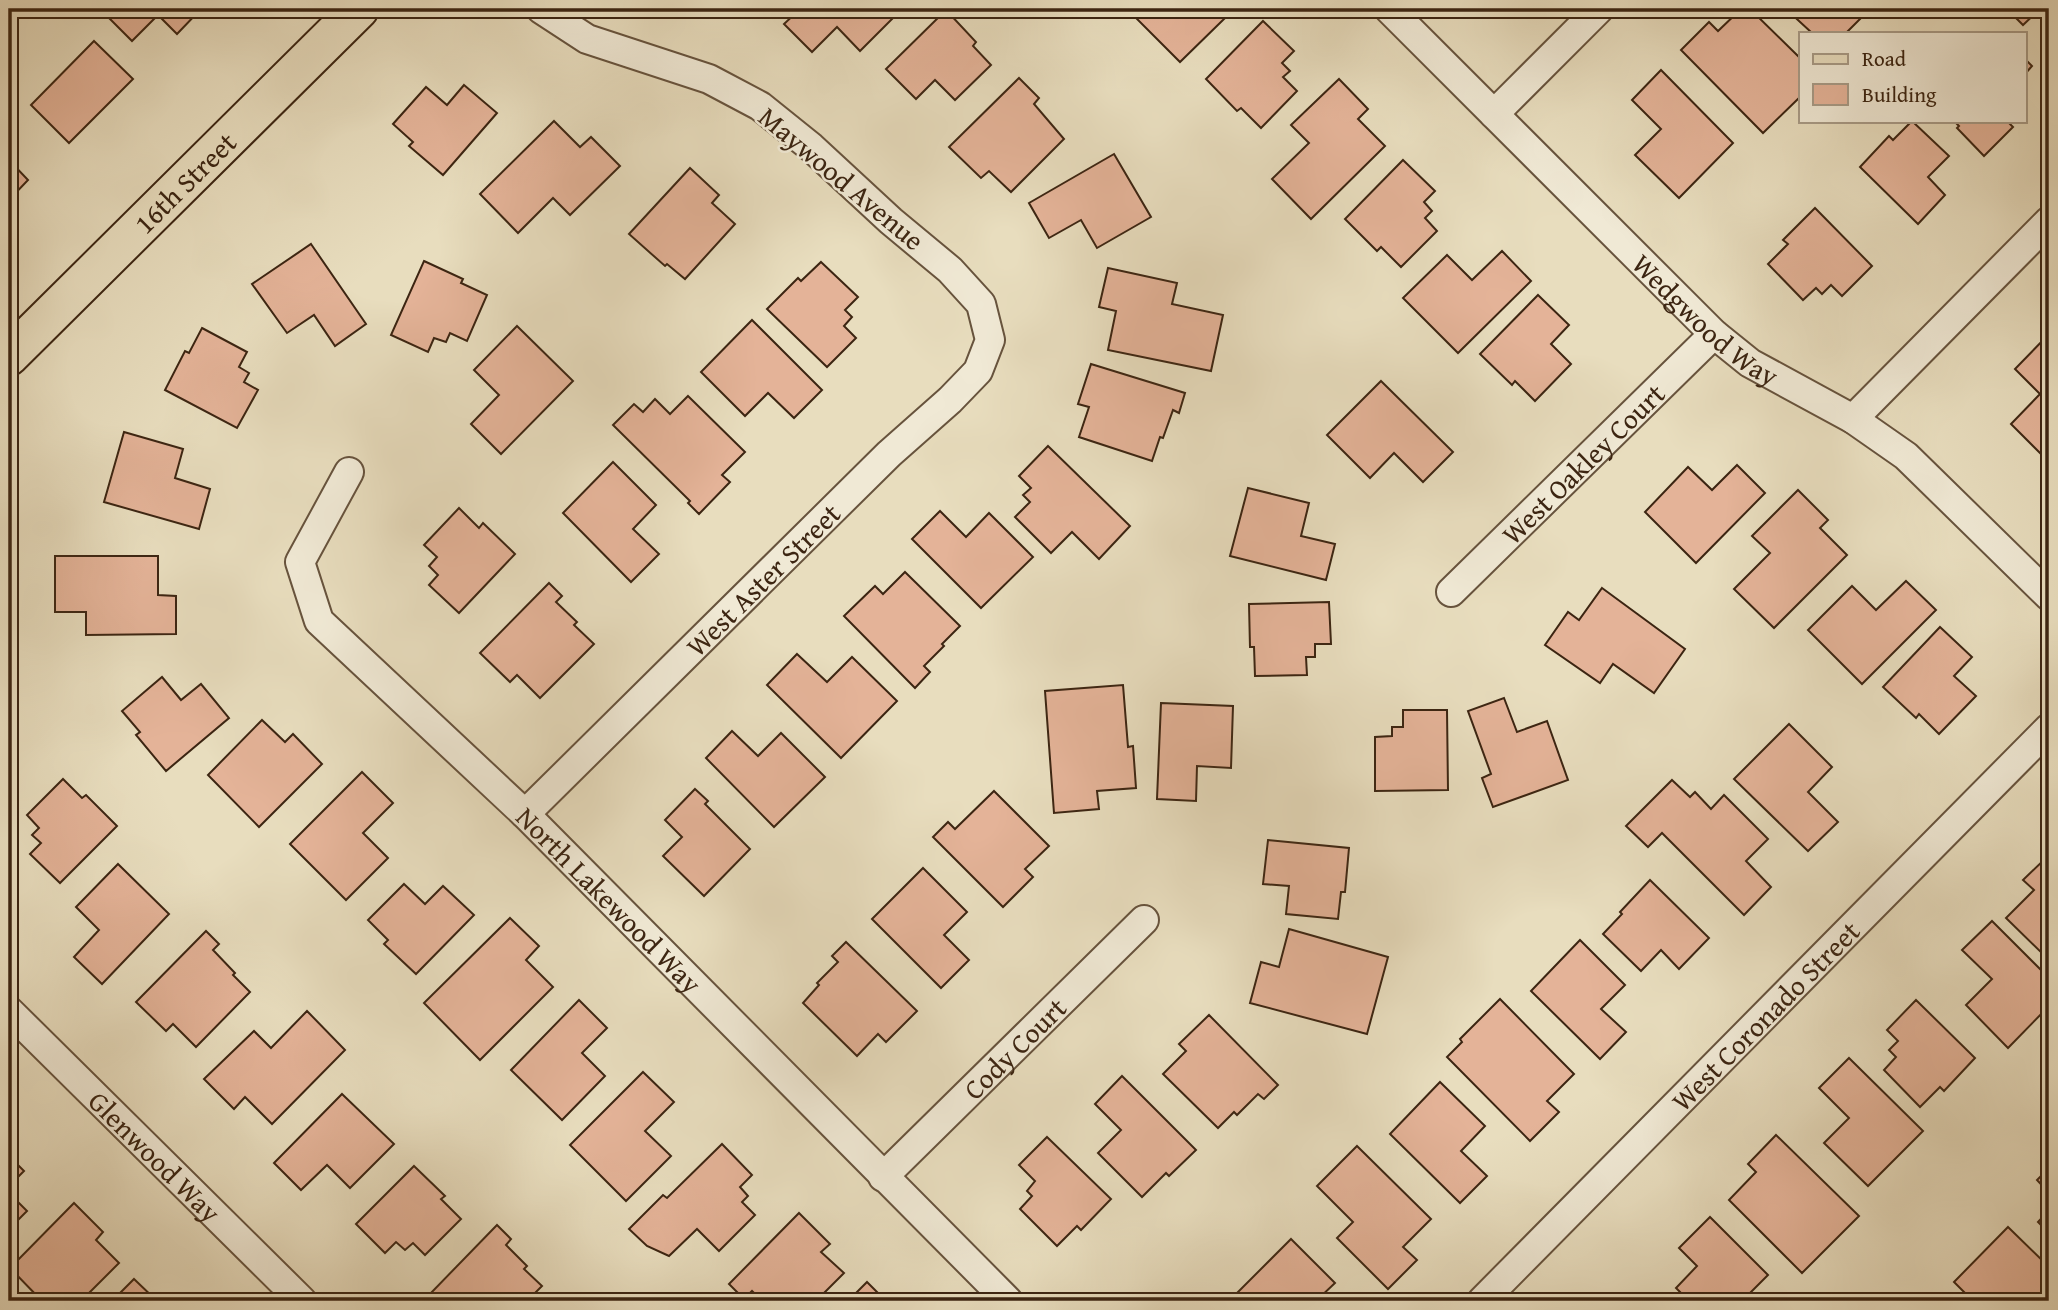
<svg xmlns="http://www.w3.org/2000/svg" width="2058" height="1310" font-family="'Gentium Book Plus',serif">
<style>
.building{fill:#e4b398;stroke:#3c2512;stroke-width:2}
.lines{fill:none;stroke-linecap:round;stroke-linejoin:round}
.minor-casing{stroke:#67533d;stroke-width:32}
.primary-casing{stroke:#3c2512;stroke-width:42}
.minor{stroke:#f0e9d5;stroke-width:28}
.primary{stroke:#e8ddbe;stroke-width:38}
.labels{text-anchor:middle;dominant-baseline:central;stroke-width:5;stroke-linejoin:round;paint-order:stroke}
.street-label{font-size:28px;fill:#3c2512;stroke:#f0e9d5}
</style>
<rect width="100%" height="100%" fill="#e8ddbe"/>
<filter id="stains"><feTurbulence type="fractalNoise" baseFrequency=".00286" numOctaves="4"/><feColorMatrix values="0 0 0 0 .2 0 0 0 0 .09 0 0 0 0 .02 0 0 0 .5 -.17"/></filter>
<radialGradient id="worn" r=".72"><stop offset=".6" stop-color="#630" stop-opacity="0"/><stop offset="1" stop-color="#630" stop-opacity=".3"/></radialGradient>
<!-- building -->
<g class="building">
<polygon points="100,9 201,9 177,34 158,15 132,41"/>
<polygon points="800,9 902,9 860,51 837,27 812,52 784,24"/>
<polygon points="1132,9 1213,9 1224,19 1180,62 1129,11"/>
<polygon points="1741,9 1750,9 1801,59 1801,96 1763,133 1681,50 1709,22 1718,31"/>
<polygon points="1786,9 1870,9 1846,33 1812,33"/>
<polygon points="2007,9 2049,9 2049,20 2039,10 2023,25"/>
<polygon points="946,10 976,42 973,46 991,65 955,100 935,80 916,99 886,69"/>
<polygon points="1263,21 1294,51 1282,63 1290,71 1283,77 1297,91 1261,128 1241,108 1237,111 1206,79"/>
<polygon points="94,41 133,79 69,143 31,105"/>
<polygon points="2025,59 2032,66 2025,74"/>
<polygon points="1661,70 1733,143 1679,198 1635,155 1661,129 1632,100"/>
<polygon points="1019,78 1039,98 1034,104 1064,139 1011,192 989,171 981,178 949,147"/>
<polygon points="1339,79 1368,109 1358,119 1385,146 1311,219 1272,179 1309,143 1291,125"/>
<polygon points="464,85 497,113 443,175 409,146 413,142 393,124 426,87 447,105"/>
<polygon points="554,121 580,147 591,137 620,166 570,215 553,198 518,233 480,194"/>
<polygon points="1912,121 1949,156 1928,177 1945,195 1918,224 1860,167 1889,136 1893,140"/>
<polygon points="1954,121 2007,121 2013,127 1984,156 1957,128 1959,126"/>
<polygon points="1114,154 1151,217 1097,248 1081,220 1049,238 1029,203"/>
<polygon points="9,160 28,180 9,200"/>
<polygon points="1403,160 1435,191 1424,202 1432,211 1425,218 1437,231 1401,267 1381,247 1377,251 1345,219"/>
<polygon points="690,168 719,195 712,203 735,224 685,279 667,264 665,266 629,234"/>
<polygon points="1815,208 1872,266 1842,296 1831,285 1822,294 1816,288 1803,300 1768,264 1788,244 1783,240"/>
<polygon points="311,244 366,324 335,346 314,315 287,333 252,284"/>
<polygon points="1502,251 1531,281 1458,353 1403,298 1447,255 1472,280"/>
<polygon points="424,261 463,279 461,283 487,295 467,341 450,333 446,342 434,338 428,352 391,335"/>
<polygon points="821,262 858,297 845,310 852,317 844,326 856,338 827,367 767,309 798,278 801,281"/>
<polygon points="1108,268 1177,283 1172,304 1223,315 1211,371 1108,350 1116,311 1099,307"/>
<polygon points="1538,295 1569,325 1551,344 1571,364 1535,401 1515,381 1512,385 1480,354"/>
<polygon points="752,320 822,390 794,418 768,393 745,416 701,372"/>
<polygon points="517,326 573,381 501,454 471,424 499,395 474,370"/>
<polygon points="202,328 247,352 239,367 249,373 244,382 258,390 237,428 165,390 185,351 189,353"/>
<polygon points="2049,334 2049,445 2041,454 2011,424 2040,394 2015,369"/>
<polygon points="1091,364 1185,393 1179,413 1173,410 1163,438 1160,437 1152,461 1079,437 1089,407 1078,404"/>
<polygon points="1381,381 1453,452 1423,482 1394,453 1370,478 1327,435"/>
<polygon points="688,396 745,452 722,475 730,482 699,514 688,503 690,501 613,425 634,404 643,412 655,399 670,414"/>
<polygon points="124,432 183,449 175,478 210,489 199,529 104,502"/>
<polygon points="1048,446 1130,526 1099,559 1072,532 1051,553 1015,517 1030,502 1023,495 1031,488 1019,476"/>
<polygon points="613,462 656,505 633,529 659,554 631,582 563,513"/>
<polygon points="1737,465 1765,493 1696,563 1645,512 1688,467 1712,490"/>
<polygon points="1248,488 1309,503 1301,536 1335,544 1326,580 1230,556"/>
<polygon points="1798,490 1828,520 1820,528 1847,555 1774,628 1734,589 1770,553 1752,536"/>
<polygon points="459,508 479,528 483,523 515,554 459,613 429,585 438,575 429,566 437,557 424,545"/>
<polygon points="940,511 966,537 989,513 1033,557 981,608 912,539"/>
<polygon points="55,556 158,556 158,595 176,596 176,634 86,635 86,612 55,612"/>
<polygon points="905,572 960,626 942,644 944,646 924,666 930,672 915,688 844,616 875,586 883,594"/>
<polygon points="1906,581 1936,610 1862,684 1808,630 1852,586 1876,610"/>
<polygon points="549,583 562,596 556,602 577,622 574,625 594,644 540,698 517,675 510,682 480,653"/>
<polygon points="1602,588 1685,649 1654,693 1613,664 1600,683 1545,645 1568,612 1579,620"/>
<polygon points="1329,602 1331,644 1315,644 1315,657 1306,657 1307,675 1255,676 1254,647 1250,647 1249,604"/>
<polygon points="1940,627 1972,657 1954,676 1976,696 1939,734 1919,714 1916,718 1883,687"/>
<polygon points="797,654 827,682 852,657 897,701 841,758 767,685"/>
<polygon points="162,677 181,700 201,684 229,718 166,771 136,735 140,732 122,711"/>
<polygon points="1123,685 1128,747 1133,746 1136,788 1097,791 1099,809 1054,813 1045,691"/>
<polygon points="1504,698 1517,732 1547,721 1568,780 1493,807 1482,778 1491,774 1468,711"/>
<polygon points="1161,703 1233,706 1231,768 1197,766 1196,801 1157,799"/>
<polygon points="1403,710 1447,710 1448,790 1375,791 1375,737 1392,736 1392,727 1403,727"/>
<polygon points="9,715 16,717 9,742"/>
<polygon points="262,720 285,742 293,734 322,764 259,827 208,775"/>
<polygon points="1789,724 1832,767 1808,792 1838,822 1808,851 1734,779"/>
<polygon points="732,731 758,756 781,733 825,777 774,827 706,758"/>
<polygon points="362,772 393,803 363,833 388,858 346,900 290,844"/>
<polygon points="63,779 82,798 86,795 117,826 60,883 30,854 41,843 32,835 39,828 27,815"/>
<polygon points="1672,780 1690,797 1695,792 1711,809 1724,795 1768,839 1746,861 1771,887 1744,915 1662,833 1648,847 1626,826"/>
<polygon points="695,789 708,801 705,804 750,849 704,896 663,856 682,837 665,820"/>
<polygon points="994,791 1049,846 1025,869 1033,877 1003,907 933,837 948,822 955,829"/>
<polygon points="1268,840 1349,848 1345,892 1341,892 1338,919 1286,914 1289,886 1263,884"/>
<polygon points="2049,855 2049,960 2006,918 2034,890 2023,880"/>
<polygon points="118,864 169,914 102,984 74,957 99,930 76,907"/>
<polygon points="923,868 967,912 944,935 969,960 941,988 872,919"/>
<polygon points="1650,880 1709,938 1679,969 1661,950 1641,971 1603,934 1622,914 1620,912"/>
<polygon points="404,884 425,904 443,886 474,915 416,974 384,944 388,940 368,920"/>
<polygon points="510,918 539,946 526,960 553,987 480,1060 424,1003"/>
<polygon points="1992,921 2049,978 2049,1006 2008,1048 1966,1005 1992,979 1962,950"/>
<polygon points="1289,929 1388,957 1367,1034 1250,1003 1261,962 1279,967"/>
<polygon points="206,931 219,944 213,950 235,973 233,975 250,992 196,1047 173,1024 166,1031 136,1002"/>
<polygon points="1580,940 1625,985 1601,1009 1626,1032 1600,1059 1531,991"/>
<polygon points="846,942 917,1011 886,1042 878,1034 857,1056 803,1003 819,985 817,983 838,962 832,956"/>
<polygon points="1500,999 1574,1074 1547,1101 1559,1112 1530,1141 1447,1057 1462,1042 1460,1039"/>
<polygon points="579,1000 607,1028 582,1053 605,1076 562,1120 511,1070"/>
<polygon points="1916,1000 1975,1058 1944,1091 1940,1087 1920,1107 1884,1070 1896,1057 1889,1050 1898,1041 1887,1030"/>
<polygon points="307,1011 345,1050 272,1124 245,1097 234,1109 204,1079 254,1031 271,1048"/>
<polygon points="1209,1015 1278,1085 1264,1099 1258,1094 1237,1115 1234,1112 1218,1128 1163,1074 1186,1051 1179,1044"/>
<polygon points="1849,1058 1923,1131 1868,1186 1824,1143 1849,1118 1819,1088"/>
<polygon points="643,1072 674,1102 645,1131 671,1156 626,1201 570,1145"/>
<polygon points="1122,1076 1196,1150 1169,1176 1166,1173 1142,1197 1098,1153 1121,1130 1095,1104"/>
<polygon points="1440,1082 1485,1126 1461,1151 1487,1176 1460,1203 1390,1134"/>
<polygon points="342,1094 394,1144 350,1188 327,1165 301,1190 274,1163"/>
<polygon points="1776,1135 1859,1216 1802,1273 1729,1200 1756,1172 1748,1164"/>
<polygon points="1047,1137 1111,1199 1081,1230 1077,1226 1057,1246 1020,1209 1032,1196 1027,1191 1035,1181 1019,1165"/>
<polygon points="722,1144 752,1175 740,1187 748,1196 742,1202 755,1215 719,1251 697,1229 669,1256 647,1246 629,1229 663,1195 667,1198"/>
<polygon points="1357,1146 1431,1219 1403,1247 1417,1260 1388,1289 1337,1238 1353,1222 1317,1186"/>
<polygon points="9,1156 24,1171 9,1186"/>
<polygon points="414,1166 445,1196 441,1199 461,1219 425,1255 413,1243 405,1250 396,1242 385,1253 356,1224"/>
<polygon points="2049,1168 2049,1193 2037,1180"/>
<polygon points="9,1193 27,1211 9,1229"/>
<polygon points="74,1203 103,1232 96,1240 119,1263 81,1301 50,1301 48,1299 42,1301 10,1268"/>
<polygon points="2049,1210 2049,1233 2038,1222"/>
<polygon points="799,1213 830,1244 821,1252 844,1273 816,1301 762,1301 752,1291 744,1299 729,1284"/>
<polygon points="1710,1217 1768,1275 1742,1301 1689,1301 1676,1288 1697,1266 1679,1248"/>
<polygon points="497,1225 511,1239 506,1245 527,1266 524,1269 542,1286 527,1301 433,1301 428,1296"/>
<polygon points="2008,1227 2049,1267 2049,1301 1973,1301 1954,1282"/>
<polygon points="1291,1239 1335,1283 1316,1301 1243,1301 1236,1294"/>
<polygon points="134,1279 157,1301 112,1301"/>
<polygon points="867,1282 886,1301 848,1301"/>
<polygon points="1614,1294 1621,1301 1607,1301"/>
</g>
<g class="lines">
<!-- minor casing -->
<g class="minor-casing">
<g id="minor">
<path id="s1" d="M1389 9 1714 334 1750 363 1853 419 1906 456 2049 596"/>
<polyline points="1494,114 1599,9"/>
<polyline points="1853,419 2049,221"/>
<path id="s2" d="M349 472 300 562 319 621 525 814 1008 1301"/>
<path id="s3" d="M1451 592 1714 334"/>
<path id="s4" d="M525 814 889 454 950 400 978 371 990 340 981 304 950 270 891 221 811 147 760 106 709 79 587 39 541 9"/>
<path id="s5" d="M9 1011 302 1301"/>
<path id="s6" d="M883 1177 1144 920"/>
<path id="s7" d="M1482 1301 2049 728"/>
</g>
</g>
<!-- primary casing -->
<g class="primary-casing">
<g id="primary">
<path id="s8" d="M9 356 359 9"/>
</g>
</g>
<!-- minor -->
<use href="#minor" class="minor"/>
<!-- primary -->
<use href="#primary" class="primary"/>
</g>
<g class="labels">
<!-- street labels -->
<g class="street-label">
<text transform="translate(842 178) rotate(40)">Maywood Avenue</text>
<text stroke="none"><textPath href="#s8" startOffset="247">16th Street</textPath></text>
<text stroke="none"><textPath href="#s1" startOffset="444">Wedgwood Way</textPath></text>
<text stroke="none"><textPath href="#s3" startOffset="184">West Oakley Court</textPath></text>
<text stroke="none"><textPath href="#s4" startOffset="334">West Aster Street</textPath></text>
<text stroke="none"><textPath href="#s2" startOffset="567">North Lakewood Way</textPath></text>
<text stroke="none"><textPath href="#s7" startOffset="402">West Coronado Street</textPath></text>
<text stroke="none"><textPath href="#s6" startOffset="184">Cody Court</textPath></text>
<text stroke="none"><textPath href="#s5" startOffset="206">Glenwood Way</textPath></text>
</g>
</g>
<!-- margin -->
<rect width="2058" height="1310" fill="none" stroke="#e8ddbe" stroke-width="35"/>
<rect x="10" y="10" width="2037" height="1289" fill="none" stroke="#3c2512" stroke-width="3.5"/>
<rect x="18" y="18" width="2023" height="1275" fill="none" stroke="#3c2512" stroke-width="2"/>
<!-- legend -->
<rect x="1799" y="32" width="228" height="91" fill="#f0e9d5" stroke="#a89b87" stroke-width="2"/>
<rect x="1813" y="54" width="35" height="10" fill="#e8ddbe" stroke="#a89b87" stroke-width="2"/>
<text x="1862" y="66" font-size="21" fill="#3c2512">Road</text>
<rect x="1813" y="84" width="35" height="21" fill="#e4b398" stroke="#a89b87" stroke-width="2"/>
<text x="1862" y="102" font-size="21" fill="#3c2512">Building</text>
<rect width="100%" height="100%" filter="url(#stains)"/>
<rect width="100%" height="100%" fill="url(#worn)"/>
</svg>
